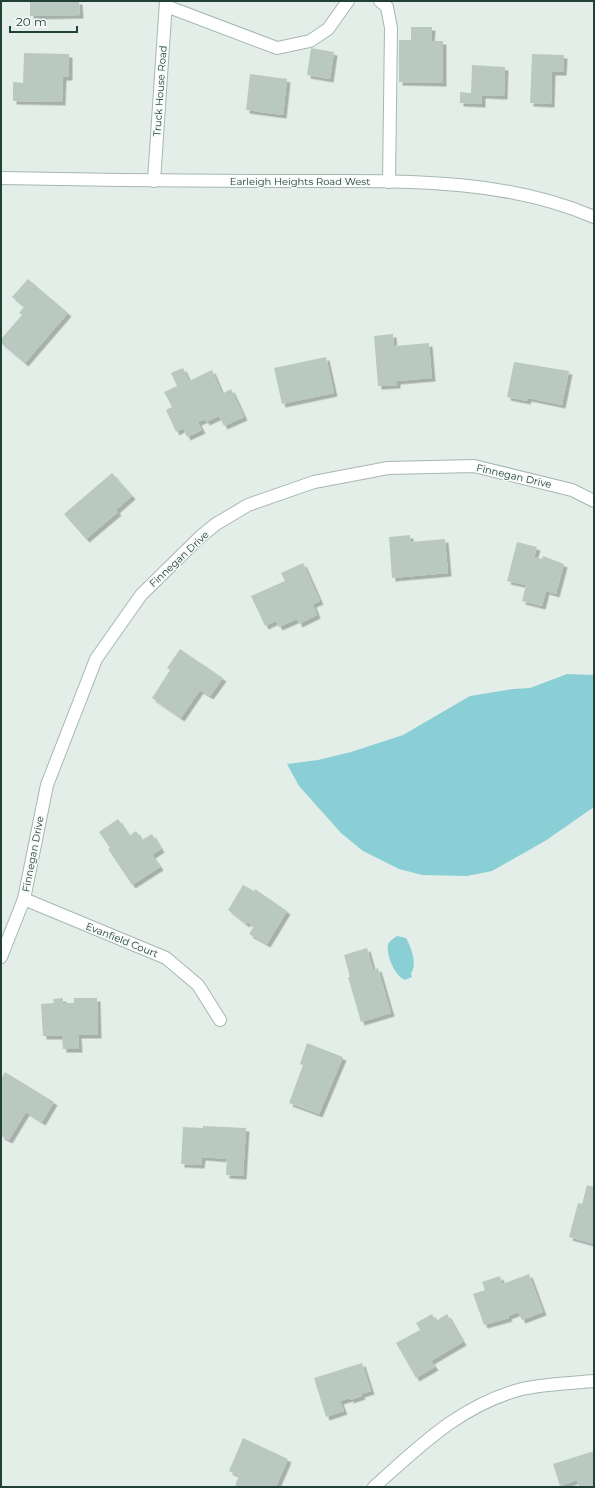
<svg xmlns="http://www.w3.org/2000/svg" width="595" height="1488" font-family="Montserrat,sans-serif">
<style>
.water{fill:#8acfd5}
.building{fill:#b9c9c1;filter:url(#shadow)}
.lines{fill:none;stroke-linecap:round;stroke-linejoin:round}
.minor-casing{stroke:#a6b7b0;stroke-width:14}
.minor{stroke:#fff;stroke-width:12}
.labels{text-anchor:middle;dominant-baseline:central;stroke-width:3;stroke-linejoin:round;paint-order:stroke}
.street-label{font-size:10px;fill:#224136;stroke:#f5faf7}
</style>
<defs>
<filter id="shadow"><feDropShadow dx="3.5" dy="3.5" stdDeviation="0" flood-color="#0004"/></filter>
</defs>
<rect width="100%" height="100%" fill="#e4eee9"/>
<!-- water -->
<g class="water">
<polygon points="567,674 594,675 594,807 545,841 492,871 467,876 422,875 399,869 363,851 341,833 299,786 287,764 318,760 351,752 403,735 470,696 513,689 530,688"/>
<path d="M397 936 406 938C411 947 418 965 411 973L412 977C409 978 406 981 403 979 395 974 386 956 388 945 389 941 394 938 397 936Z"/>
</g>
<!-- building -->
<g class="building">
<polygon points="30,1 79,1 80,15 30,16"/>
<polygon points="411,27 432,27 431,41 443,41 443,83 399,82 399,40 411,40"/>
<polygon points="311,48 334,52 330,79 307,75"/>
<polygon points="24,53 69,54 69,77 63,77 62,102 13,101 13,82 23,83"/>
<polygon points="532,54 564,55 563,72 552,72 551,104 530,103"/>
<polygon points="472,65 505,67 504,96 482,95 482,104 460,103 460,92 471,93"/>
<polygon points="250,74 287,79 283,115 246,110"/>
<polygon points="28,279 68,313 25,363 1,343 1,339 22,315 19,313 24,307 12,297"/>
<polygon points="393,334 394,346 429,343 432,378 397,381 397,385 378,386 374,336"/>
<polygon points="326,357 334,393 282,404 274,368"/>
<polygon points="514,362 569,371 562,405 528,398 527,401 507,397"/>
<polygon points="183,368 189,381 212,370 222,394 231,389 244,417 224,426 219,416 206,422 205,419 198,422 202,430 187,437 183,428 176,432 166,410 172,407 164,392 177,386 171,373"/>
<polygon points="112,473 132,496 116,510 118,512 86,539 64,514"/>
<polygon points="410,535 411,542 445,539 448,573 392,578 389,537"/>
<polygon points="517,542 537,547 534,557 542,559 543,556 564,564 556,594 546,591 542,606 522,601 526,585 507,581"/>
<polygon points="303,563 320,601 313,604 317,615 299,624 297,619 279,627 276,621 265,626 251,596 285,581 281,573"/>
<polygon points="180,649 223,678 210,696 200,690 181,718 152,698 170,670 167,668"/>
<polygon points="118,819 129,836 136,831 142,840 152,834 161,849 152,855 160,867 132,885 108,849 110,848 99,832"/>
<polygon points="243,885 254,891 255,889 287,911 267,944 249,934 254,926 247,922 246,924 228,910"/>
<polygon points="367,948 373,970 378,968 391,1013 361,1022 348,977 350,977 344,955"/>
<polygon points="63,998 63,1003 74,1003 74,998 97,998 98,1035 78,1035 79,1049 63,1049 62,1036 43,1036 41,1004 54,1003 53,999"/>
<polygon points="307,1043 343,1057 319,1114 289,1103 303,1065 300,1064"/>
<polygon points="5,1072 54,1102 42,1122 26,1112 9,1140 1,1136 1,1079"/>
<polygon points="203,1126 246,1128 243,1176 226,1175 227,1159 202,1157 201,1165 181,1164 183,1127 203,1128"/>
<polygon points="587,1185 594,1187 594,1244 569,1237 578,1203 582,1204"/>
<polygon points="529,1274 543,1312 522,1320 518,1312 508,1316 509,1318 484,1325 473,1294 485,1290 482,1282 500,1276 502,1284"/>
<polygon points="432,1314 436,1321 447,1314 463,1342 431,1361 435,1367 416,1378 396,1343 420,1330 416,1323"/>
<polygon points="362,1363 371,1391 361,1394 362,1396 350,1400 350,1398 340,1401 344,1411 326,1417 314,1378"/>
<polygon points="243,1438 288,1459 276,1487 240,1487 235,1485 239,1476 229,1471"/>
<polygon points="594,1451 594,1487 579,1487 577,1480 560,1486 553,1464"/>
</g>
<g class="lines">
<!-- minor casing -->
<g class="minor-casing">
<g id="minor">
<polyline points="380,1 387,7 391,28 389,182"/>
<polyline points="166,6 277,48 310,41 328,29 348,1"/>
<path d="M1 178C93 180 184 181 276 181 381 182 495 174 594 217"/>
<polyline points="154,181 166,1"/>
<polyline points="24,899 166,958 198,985 220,1020"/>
<polyline points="1,957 24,899 47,785 96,659 141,595 200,537 216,524 248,505 314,482 388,468 474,466 572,490 594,501"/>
<path d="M374 1487C419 1447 460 1405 522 1389 542 1384 572 1383 594 1381"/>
</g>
</g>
<!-- minor -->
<use href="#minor" class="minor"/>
</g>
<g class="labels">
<!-- street labels -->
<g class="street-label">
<text transform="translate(160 91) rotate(-86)">Truck House Road</text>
<text x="300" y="181">Earleigh Heights Road West</text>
<text transform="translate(514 476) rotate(13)">Finnegan Drive</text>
<text transform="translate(179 559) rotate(-43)">Finnegan Drive</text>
<text transform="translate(33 854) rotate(-79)">Finnegan Drive</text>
<text transform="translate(122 940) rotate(22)">Evanfield Court</text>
</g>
</g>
<!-- border -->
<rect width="595" height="1488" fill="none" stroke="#224136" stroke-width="4"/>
<!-- scale -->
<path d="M10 26v6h67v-6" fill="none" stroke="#224136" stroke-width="2"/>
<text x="16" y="26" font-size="12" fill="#224136" stroke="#f5faf7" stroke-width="3" paint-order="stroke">20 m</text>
</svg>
